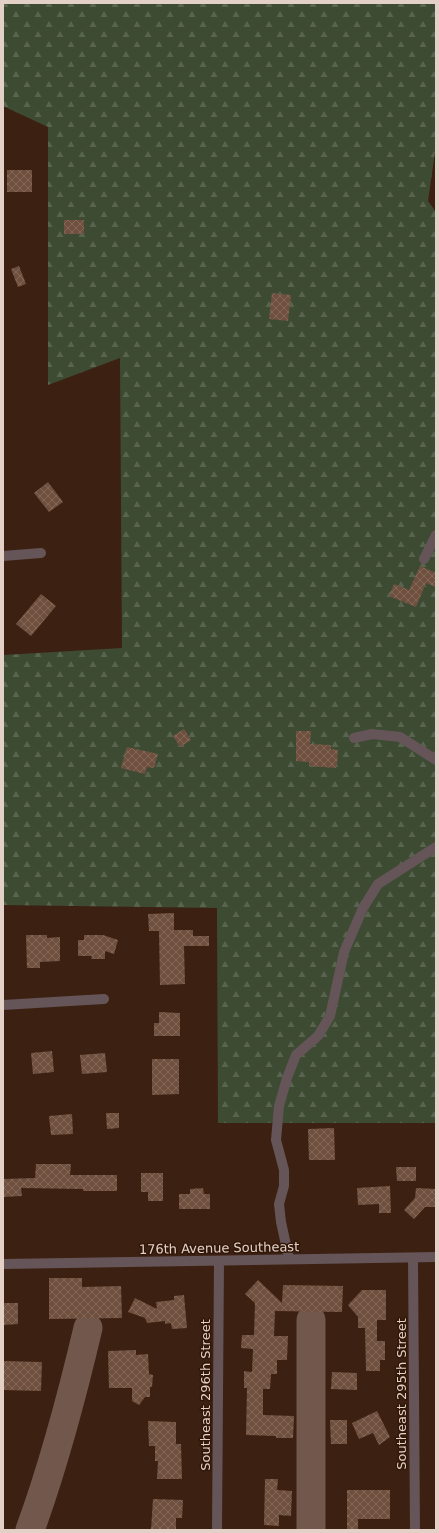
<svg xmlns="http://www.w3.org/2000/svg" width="439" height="1533" font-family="'DejaVu Sans',sans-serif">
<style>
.forest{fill:url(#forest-firs)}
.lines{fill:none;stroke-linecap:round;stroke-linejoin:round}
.taxiway{stroke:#72584c;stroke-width:29}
.building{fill:url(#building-cross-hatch)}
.minor{stroke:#655458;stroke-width:10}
.labels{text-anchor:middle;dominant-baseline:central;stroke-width:3;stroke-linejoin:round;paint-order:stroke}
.street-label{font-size:13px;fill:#e3d0c7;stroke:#311708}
</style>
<defs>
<pattern id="forest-firs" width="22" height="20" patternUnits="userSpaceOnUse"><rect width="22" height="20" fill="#3d4b33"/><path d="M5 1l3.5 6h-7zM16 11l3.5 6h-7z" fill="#59644f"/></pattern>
<pattern id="building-cross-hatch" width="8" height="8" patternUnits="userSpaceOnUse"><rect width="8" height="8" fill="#6f503f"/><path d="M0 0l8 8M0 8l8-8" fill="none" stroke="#836859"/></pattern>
</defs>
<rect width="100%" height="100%" fill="#3c2011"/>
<!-- forest -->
<polygon class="forest" points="3,3 436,3 436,145 428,201 436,212 436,1123 218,1123 217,908 3,905 3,655 122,648 120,358 48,385 48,127 3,106"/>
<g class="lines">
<!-- taxiway -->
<g class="taxiway">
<path d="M30 1530C54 1464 72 1396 88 1328"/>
<polyline points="311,1530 311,1320"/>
</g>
</g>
<!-- building -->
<g class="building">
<rect x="7" y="170" width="25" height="22"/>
<rect x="64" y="220" width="20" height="14"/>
<polygon points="19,266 26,284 18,287 11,269"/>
<polygon points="272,293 291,295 288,321 269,319"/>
<polygon points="48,482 63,502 49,512 34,493"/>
<polygon points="420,566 436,573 436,587 426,583 416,607 389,596 394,584 409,590"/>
<polygon points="41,594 56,606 31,636 16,624"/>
<polygon points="184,729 191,740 180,747 173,736"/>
<polygon points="296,731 311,731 310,744 331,745 331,749 338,750 337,765 336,765 336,768 309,766 309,762 296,761"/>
<polygon points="127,747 158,754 154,768 147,767 145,774 121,768"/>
<polygon points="174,913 174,930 193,930 193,936 209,936 209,946 184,946 185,984 160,985 159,931 149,931 148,914"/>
<polygon points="26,935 47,935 47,938 60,937 60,961 40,962 40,968 27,968"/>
<polygon points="84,935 103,935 118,940 114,954 105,951 105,959 91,959 92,956 78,956 78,940 84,940"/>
<polygon points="159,1012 180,1013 180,1036 154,1036 154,1023 159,1023"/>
<polygon points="52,1051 54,1072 33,1074 31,1053"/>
<polygon points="105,1053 107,1072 82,1074 80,1055"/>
<polygon points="152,1059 179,1059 179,1094 152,1095"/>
<polygon points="106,1113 119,1113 119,1128 107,1129"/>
<polygon points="72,1114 73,1134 51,1135 49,1116"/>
<polygon points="334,1128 335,1160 309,1160 308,1129"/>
<polygon points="36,1164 71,1164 70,1175 117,1175 117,1191 83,1191 83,1189 21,1188 22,1196 3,1197 3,1179 35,1178"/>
<polygon points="396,1167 416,1167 416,1181 397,1181"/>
<polygon points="141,1173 163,1173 163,1201 148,1201 148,1192 141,1192"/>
<polygon points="390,1186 391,1213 379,1213 379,1204 358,1205 357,1188"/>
<polygon points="203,1188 204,1194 210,1194 210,1209 179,1209 179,1194 190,1194 190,1189"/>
<polygon points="416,1188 436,1189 436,1207 425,1207 414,1219 404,1210 415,1198"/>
<polygon points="49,1278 82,1278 82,1287 121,1286 122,1318 49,1319"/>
<polygon points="258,1280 282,1303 283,1285 343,1286 342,1312 275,1311 274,1336 288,1336 287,1360 277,1360 277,1374 271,1374 270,1389 263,1389 263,1415 294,1416 293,1438 276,1438 276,1436 246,1435 247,1388 244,1388 244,1371 252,1372 253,1349 241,1348 242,1335 254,1335 255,1303 245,1294"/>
<polygon points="362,1290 386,1290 386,1320 377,1320 377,1341 385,1341 385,1360 380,1360 380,1371 366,1371 365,1328 358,1328 358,1317 348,1305"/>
<polygon points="184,1295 187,1328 172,1329 171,1323 165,1324 165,1321 147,1323 145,1318 128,1312 135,1298 157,1309 156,1302 174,1300 174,1296"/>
<polygon points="3,1303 18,1303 18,1324 3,1325"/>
<polygon points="136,1350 136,1355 148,1354 149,1374 153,1375 152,1387 150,1387 150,1397 145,1397 139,1405 132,1401 132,1388 109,1388 108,1351"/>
<polygon points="3,1361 42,1362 41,1391 3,1390"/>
<polygon points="332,1372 357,1373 357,1390 331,1389"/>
<polygon points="377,1411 390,1437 379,1445 373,1433 359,1439 352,1423"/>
<polygon points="330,1420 347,1420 347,1444 331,1444"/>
<polygon points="148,1421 176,1422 176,1444 181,1444 182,1479 157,1479 158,1461 155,1461 155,1446 149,1446"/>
<polygon points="265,1479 278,1479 277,1490 292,1491 291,1516 279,1515 279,1526 264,1525"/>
<polygon points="347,1490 390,1490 390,1519 358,1519 358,1530 347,1530"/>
<polygon points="153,1499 183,1500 182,1518 176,1518 176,1530 151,1530"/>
</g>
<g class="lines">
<!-- minor -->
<g class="minor">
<polyline points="3,556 41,553"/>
<polyline points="424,559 436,535"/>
<polyline points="354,738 372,734 400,737 436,760"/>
<polyline points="3,1005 104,999"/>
<polyline points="413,1258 415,1530"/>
<polyline points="289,1259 281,1222 279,1204 284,1186 284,1170 276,1140 279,1106 287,1078 296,1055 318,1036 330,1016 344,952 363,908 378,884 436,847"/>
<polyline points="3,1264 436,1257"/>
<polyline points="217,1530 219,1261"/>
</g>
</g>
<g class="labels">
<!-- street labels -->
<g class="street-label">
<text transform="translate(219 1248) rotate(-1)">176th Avenue Southeast</text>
<text transform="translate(401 1394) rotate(-90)">Southeast 295th Street</text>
<text transform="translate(205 1395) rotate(-90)">Southeast 296th Street</text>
</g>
</g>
<!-- border -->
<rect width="439" height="1533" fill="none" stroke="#e3d0c7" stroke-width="8"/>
</svg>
